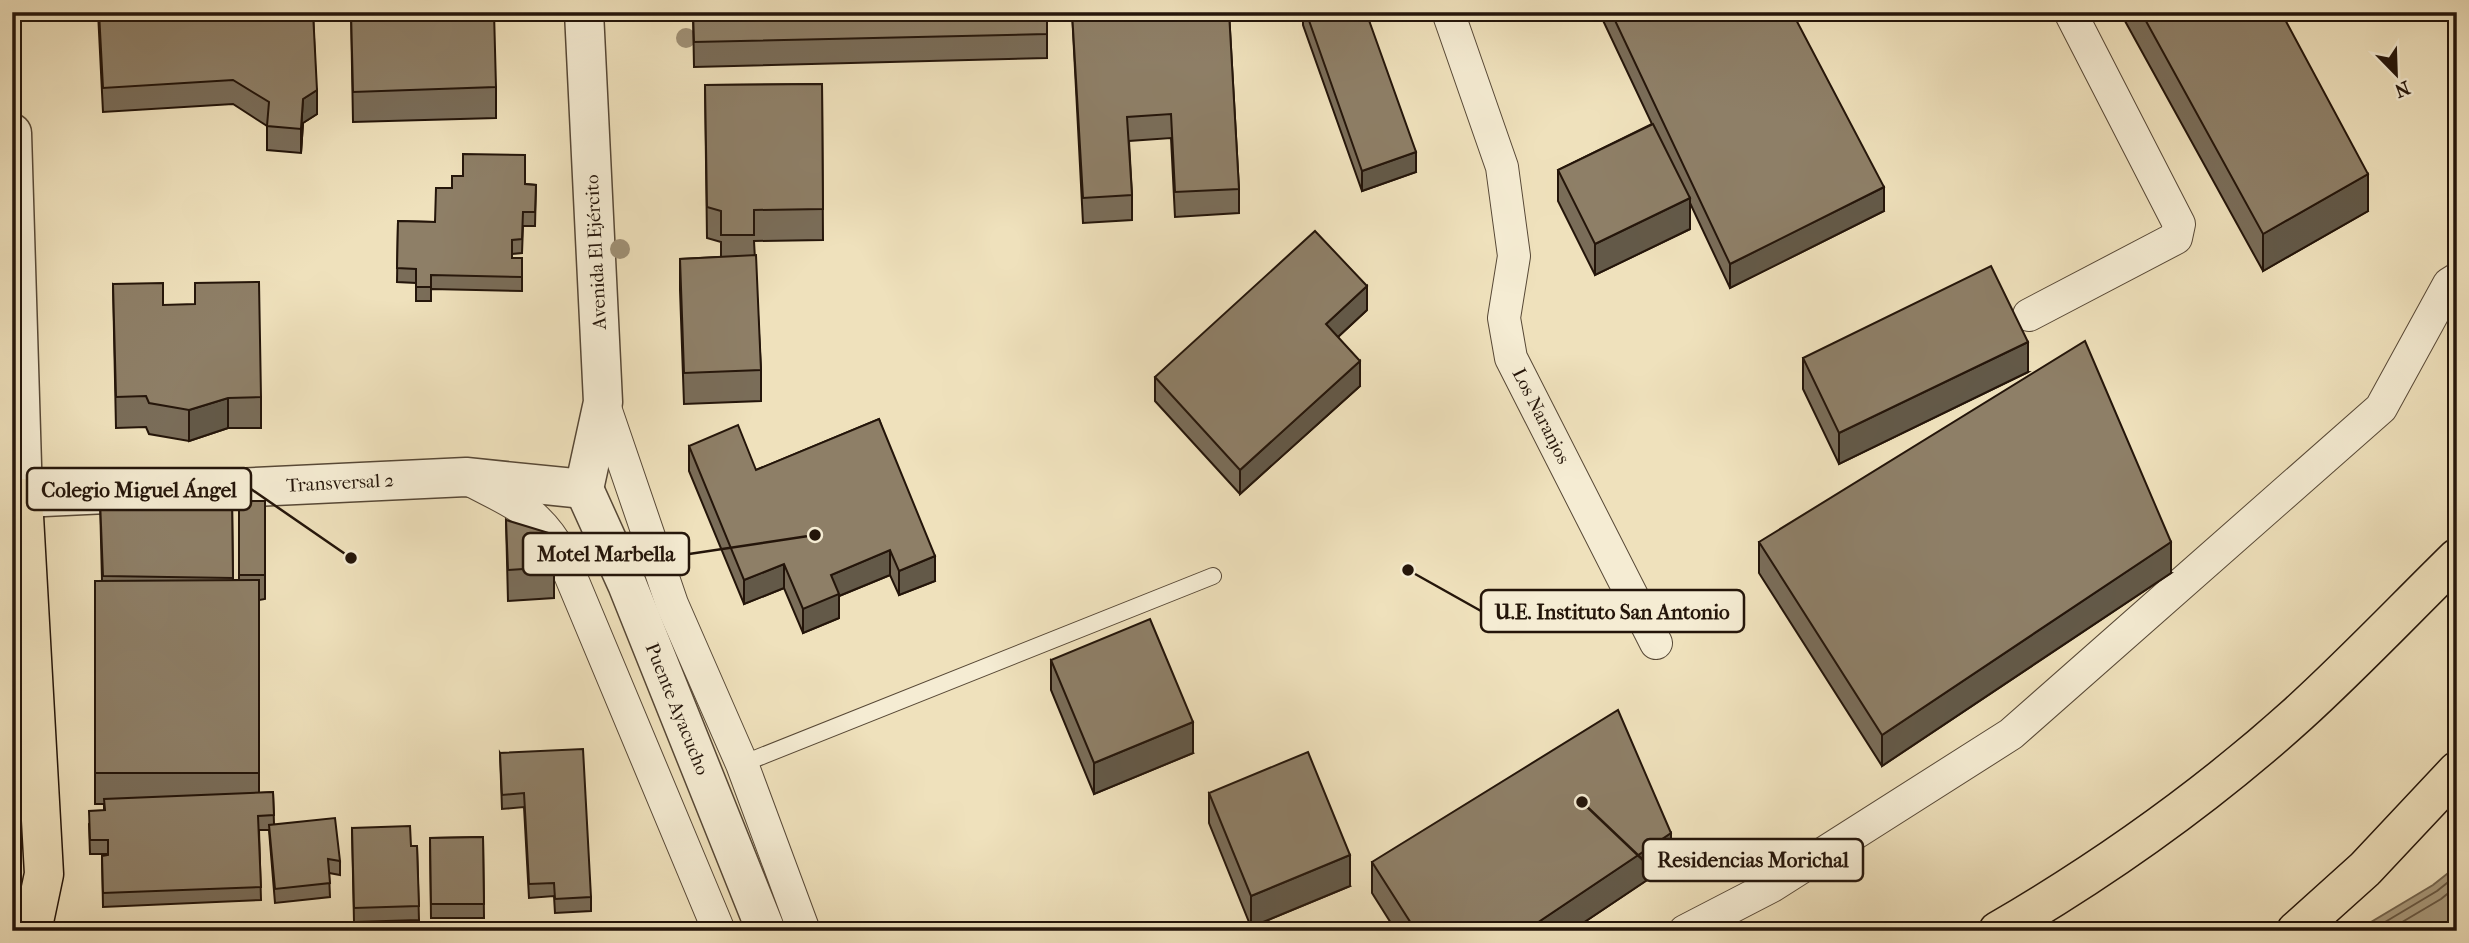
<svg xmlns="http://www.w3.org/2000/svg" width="2469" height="943" font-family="'IM FELL French Canon',serif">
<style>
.water{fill:#aa9c7f;stroke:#746650;stroke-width:2}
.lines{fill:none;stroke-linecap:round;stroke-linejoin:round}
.shore{stroke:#675844;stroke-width:2}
.service-casing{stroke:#574836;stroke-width:18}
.minor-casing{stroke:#574836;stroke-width:34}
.tertiary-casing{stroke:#574836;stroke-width:41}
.motorway-casing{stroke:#24150a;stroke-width:41}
.service{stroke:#f5ecd3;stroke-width:16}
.minor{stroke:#f5ecd3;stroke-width:32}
.tertiary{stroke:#f5ecd3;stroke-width:38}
.motorway{stroke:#efe1bc;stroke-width:38}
.tree{fill:#a09177}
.wall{fill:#7a6d59;stroke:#24150a;stroke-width:2}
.shaded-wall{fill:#635948;stroke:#24150a;stroke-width:2}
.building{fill:#8e7f67;stroke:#24150a;stroke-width:2}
.labels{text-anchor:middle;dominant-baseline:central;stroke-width:5;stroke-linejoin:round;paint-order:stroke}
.street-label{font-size:19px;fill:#24150a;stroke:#f5ecd3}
.leader{fill:none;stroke:#24150a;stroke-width:2.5}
.callout-dot{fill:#24150a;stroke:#f5ecd3;stroke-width:2.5}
.callout{fill:#f5ecd3;stroke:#24150a;stroke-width:2.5}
.callout-label{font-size:21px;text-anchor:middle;font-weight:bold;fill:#24150a}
</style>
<rect width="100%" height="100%" fill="#efe1bc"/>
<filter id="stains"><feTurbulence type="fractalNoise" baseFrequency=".00286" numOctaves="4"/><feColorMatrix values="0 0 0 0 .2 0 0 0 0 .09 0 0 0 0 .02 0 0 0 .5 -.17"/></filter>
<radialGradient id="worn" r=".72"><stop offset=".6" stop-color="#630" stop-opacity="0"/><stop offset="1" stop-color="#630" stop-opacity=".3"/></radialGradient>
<!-- water -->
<polygon class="water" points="2457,866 2457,925 2449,931 2356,931 2433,885"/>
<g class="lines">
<!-- shore -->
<g class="shore">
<polyline points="2370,931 2437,891 2457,875"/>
<polyline points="2387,931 2441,899 2457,886"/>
</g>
<!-- service casing -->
<g class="service-casing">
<polyline id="service" points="742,764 1213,576"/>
</g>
<!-- minor casing -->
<g class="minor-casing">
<g id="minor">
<polyline points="1448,12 1502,167 1514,256 1504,318 1511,358 1656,643"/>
<polyline points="2029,315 2176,238 2179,224 2070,12"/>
<polyline points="603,402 672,604 742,764 804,931"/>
<path d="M470 480C511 502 537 509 561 553L719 931"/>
<polyline points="1685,931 1772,886 2011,734 2381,408 2449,284 2457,279"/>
</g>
</g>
<!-- tertiary casing -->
<g class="tertiary-casing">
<g id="tertiary">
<polyline points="12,133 23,498 466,477 584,489"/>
<polyline points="584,489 603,402 584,12"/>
<polyline points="584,489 627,584 766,931"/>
</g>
</g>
<!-- motorway casing -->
<g class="motorway-casing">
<g id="motorway">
<polyline points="23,498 44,874 32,931"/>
<path d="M1998 931C2106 868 2206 797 2298 714 2353 664 2404 610 2457 558"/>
<polyline points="2296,931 2365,869 2457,771"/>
</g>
</g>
<!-- service -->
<use href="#service" class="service"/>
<!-- minor -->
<use href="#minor" class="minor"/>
<!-- tertiary -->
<use href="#tertiary" class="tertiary"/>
<!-- motorway -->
<use href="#motorway" class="motorway"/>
</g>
<!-- trees -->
<g class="tree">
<circle cx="686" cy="38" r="10"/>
<circle cx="620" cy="249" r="10"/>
</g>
<!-- wall -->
<g class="wall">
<polygon points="98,12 313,12 317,114 303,123 301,153 267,150 267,126 233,104 103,112"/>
<polygon points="351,12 496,87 496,118 353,122"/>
<polygon points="693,12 1047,12 1047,58 694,67"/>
<polygon points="1072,12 1229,12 1239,189 1239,213 1175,217 1171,138 1129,141 1132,195 1132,220 1083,223"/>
<polygon points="1303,12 1366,12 1416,172 1362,191 1303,25"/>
<polygon points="1599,12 1792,12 1884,211 1730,288 1690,203 1690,229 1595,275 1558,201 1558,170 1652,124"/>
<polygon points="2120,12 2281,12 2368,211 2263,271"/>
<polygon points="822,84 823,240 754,241 761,370 761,401 684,404 680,290 680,259 721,257 721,242 707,238 705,85"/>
<polygon points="525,184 536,185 535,226 523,226 522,253 512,254 512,258 522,258 522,291 431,289 431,301 416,301 416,283 397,282 398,221 435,222 452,188"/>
<polygon points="113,284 163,305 261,397 261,428 228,428 189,441 149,434 146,427 116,428"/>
<polygon points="1367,310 1338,337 1360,386 1240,494 1155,401 1155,377"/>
<polygon points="1803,358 2028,372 1839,464 1803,389"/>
<polygon points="879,419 935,581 899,595 890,575 839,596 839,618 803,633 784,588 744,604 689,471 689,446 756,470"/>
<polygon points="100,500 232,500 233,580 239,580 239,501 265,501 265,599 259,600 259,793 273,792 274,824 340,861 340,875 329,873 330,897 275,903 269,830 259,830 261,900 103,907 102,856 108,855 108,854 90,854 89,824 104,810 104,804 95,804 95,581 102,581"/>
<polygon points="506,520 554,567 554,598 508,601"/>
<polygon points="1759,542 2171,573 1882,766 1759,573"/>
<polygon points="1051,660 1193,753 1094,794 1051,690"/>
<polygon points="500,753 591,897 591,911 555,913 554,896 529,898 524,807 502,809"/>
<polygon points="1209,793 1350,886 1251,927 1209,823"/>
<polygon points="352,828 411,846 417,846 419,920 354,922"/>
<polygon points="483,837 484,918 431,918 430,838"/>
<polygon points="1372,862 1671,864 1571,931 1396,931 1372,893"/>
</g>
<!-- shaded-wall -->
<g class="shaded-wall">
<polygon points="317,90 317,114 303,123 301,153 301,129 303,99"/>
<polygon points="1416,152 1416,172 1362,191 1362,171"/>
<polygon points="2368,174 2368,211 2263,271 2263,234"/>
<polygon points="1884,187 1884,211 1730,288 1730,264"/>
<polygon points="1690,198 1690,229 1595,275 1595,244"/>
<polygon points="1367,286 1367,310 1326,348 1326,324"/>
<polygon points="2028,342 2028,372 1839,464 1839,433"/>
<polygon points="1360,361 1360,386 1240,494 1240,470"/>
<polygon points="228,398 228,428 189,441 189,410"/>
<polygon points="2171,542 2171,573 1882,766 1882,735"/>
<polygon points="890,550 890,575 839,596 839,618 803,633 803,609 831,575"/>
<polygon points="935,556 935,581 899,595 899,571"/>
<polygon points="784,564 784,588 744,604 744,580"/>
<polygon points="1193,722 1193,753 1094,794 1094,763"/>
<polygon points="1671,833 1671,864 1571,931 1525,931"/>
<polygon points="1350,855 1350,886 1251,927 1251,896"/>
</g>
<!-- building -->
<g class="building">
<polygon points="99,12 313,12 317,90 303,99 301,129 267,126 269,102 233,80 103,88"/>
<polygon points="351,12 494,12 496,87 353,92"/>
<polygon points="693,12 1047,12 1047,34 694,42"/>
<polygon points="1072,12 1229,12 1239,189 1175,192 1171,114 1127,117 1132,195 1083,198"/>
<polygon points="1306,12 1366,12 1416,152 1362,171"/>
<polygon points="1611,12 1792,12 1884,187 1730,264"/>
<polygon points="2141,12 2281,12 2368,174 2263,234"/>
<polygon points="822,84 823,209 754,210 754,235 721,235 721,211 707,207 705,85"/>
<polygon points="1653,124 1690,198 1595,244 1558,170"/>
<polygon points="463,154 525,155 525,184 536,185 535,212 523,212 522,239 512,240 512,258 522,258 522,277 431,275 431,287 416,287 416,269 397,268 398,221 435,222 436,188 452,188 452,176 463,176"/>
<polygon points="1315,231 1367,286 1326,324 1360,361 1240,470 1155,377"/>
<polygon points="756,255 761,370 684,373 680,259"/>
<polygon points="1991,266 2028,342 1839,433 1803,358"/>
<polygon points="259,282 261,397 228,398 189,410 149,403 146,396 116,397 113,284 163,283 163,305 195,304 195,283"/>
<polygon points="2085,341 2171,542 1882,735 1759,542"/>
<polygon points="879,419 935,556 899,571 890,550 831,575 839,594 803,609 784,564 744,580 689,446 738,425 756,470"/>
<polygon points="100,500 232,500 233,578 103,576"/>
<rect x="239" y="501" width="26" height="74"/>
<polygon points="506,520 552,534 554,567 508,570"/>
<polygon points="259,580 259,773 95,773 95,581"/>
<polygon points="1150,619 1193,722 1094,763 1051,660"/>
<polygon points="1618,710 1671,833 1525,931 1416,931 1372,862"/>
<polygon points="583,749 591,897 555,899 554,883 529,884 524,793 502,795 500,753"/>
<polygon points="1308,752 1350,855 1251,896 1209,793"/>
<polygon points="273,792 274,815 258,816 261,887 103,893 102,856 108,855 108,840 90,840 89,811 105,810 104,799"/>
<polygon points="335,818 340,861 328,859 330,883 275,889 269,825"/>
<polygon points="410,826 411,846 417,846 419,906 354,908 352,828"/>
<polygon points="483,837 484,904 431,904 430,838"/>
</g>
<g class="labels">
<!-- street labels -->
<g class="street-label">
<text transform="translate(596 252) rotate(-93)">Avenida El Ejército</text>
<text transform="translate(1541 416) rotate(63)">Los Naranjos</text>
<text transform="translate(340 483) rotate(-3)">Transversal 2</text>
<text transform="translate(677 709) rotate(68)">Puente Ayacucho</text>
</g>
</g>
<!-- callouts -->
<path class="leader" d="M351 558L251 489M815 535L689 554M1408 570L1481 611M1582 802L1643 860"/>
<g class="callout-dot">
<circle cx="351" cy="558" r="7"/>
<circle cx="815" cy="535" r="7"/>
<circle cx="1408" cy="570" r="7"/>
<circle cx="1582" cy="802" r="7"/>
</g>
<g class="callout">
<rect x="27" y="468" width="224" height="42" rx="7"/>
<rect x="523" y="533" width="166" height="42" rx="7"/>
<rect x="1481" y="590" width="263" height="42" rx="7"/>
<rect x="1643" y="839" width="220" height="42" rx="7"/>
</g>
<g class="callout-label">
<text x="139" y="497">Colegio Miguel Ángel</text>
<text x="606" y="561">Motel Marbella</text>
<text x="1612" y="619">U.E. Instituto San Antonio</text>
<text x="1753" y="867">Residencias Morichal</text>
</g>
<!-- margin -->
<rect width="2469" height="943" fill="none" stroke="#efe1bc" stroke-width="42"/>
<rect x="14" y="14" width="2441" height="915" fill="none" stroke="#24150a" stroke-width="3.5"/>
<rect x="21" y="21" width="2427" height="901" fill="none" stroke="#24150a" stroke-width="2"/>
<!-- north arrow -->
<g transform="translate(2396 74) rotate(157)" stroke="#f5ecd3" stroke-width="5" paint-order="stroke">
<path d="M0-5L12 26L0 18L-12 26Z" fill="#24150a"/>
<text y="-10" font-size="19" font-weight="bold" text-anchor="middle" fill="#24150a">N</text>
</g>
<rect width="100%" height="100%" filter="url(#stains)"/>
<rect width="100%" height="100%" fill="url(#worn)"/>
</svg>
